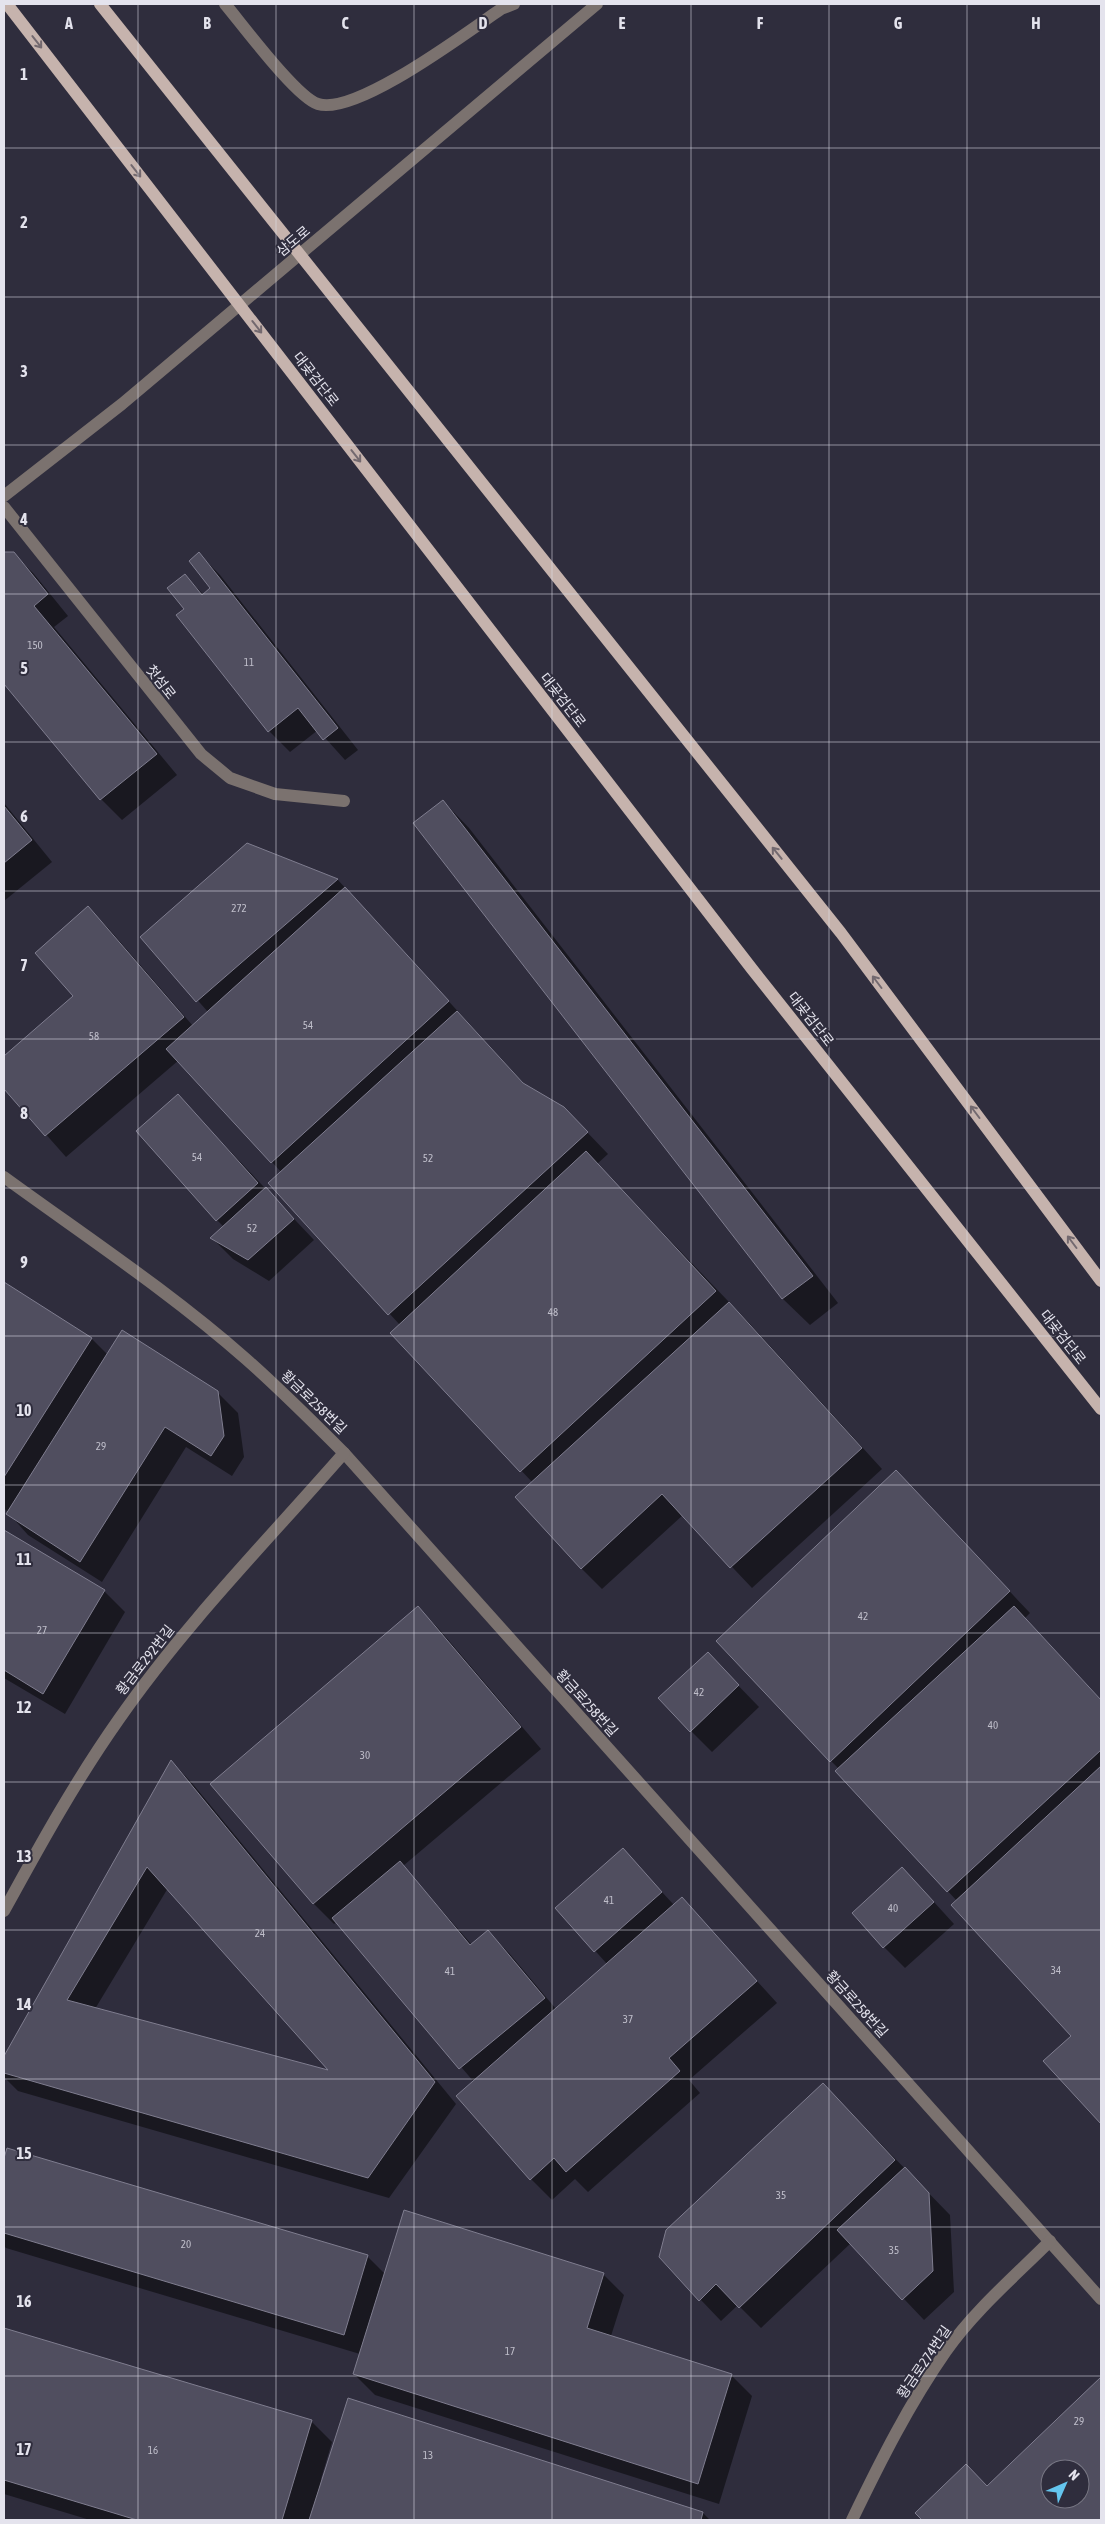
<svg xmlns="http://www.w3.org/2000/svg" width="1105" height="2524" font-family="'Asap Condensed','Noto Sans KR',sans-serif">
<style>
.shadow{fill:#0007;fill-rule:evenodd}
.building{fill:#504e5f;stroke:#7f7d8f;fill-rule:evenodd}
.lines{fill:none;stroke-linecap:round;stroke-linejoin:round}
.minor{stroke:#7b726f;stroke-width:12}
.major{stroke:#c6b3ad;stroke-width:12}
.oneway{stroke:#73696f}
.grid{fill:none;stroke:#e4e3ed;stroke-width:1;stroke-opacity:0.55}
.labels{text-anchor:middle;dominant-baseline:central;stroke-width:4;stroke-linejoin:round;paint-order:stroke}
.number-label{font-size:11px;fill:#bfbeca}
.street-label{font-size:14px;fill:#e4e3ed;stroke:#2f2d3d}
.grid-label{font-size:16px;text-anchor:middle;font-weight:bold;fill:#e4e3ed;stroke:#2f2d3d;stroke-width:4;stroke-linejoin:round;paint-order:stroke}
</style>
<rect width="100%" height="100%" fill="#2f2d3d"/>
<!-- shadow -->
<g class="shadow">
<polygon points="4,553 13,553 34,574 68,616 54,627 177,775 122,820 101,799 4,682"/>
<polygon points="199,554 220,575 358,750 345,760 318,730 290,752 269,731 185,610 185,576 204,595 212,588"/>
<polygon points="443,801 469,828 838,1303 810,1325 783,1299 414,824"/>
<polygon points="4,803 52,862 4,901"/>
<polygon points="248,845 338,880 526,1086 585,1130 608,1154 597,1164 750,1324 882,1469 752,1588 683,1515 602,1589 581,1568 533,1483 392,1333 400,1325 270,1184 282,1173 179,1060 66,1157 4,1087 4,1057 74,997 88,908 109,929 193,1026 208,1012 142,937"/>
<polygon points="178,1096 314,1240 269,1281 233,1259 212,1238 224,1227 217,1220"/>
<polygon points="4,1283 91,1338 108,1355 217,1392 238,1413 244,1457 232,1476 186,1447 102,1582 28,1535 4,1508"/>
<polygon points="917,1493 1030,1613 1025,1618 1101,1700 1101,2122 1045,2061 1073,2036 957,1901 837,1771 839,1769 831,1761"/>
<polygon points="4,1531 104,1591 125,1612 65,1714 4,1678"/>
<polygon points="418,1608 439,1629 541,1749 403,1866 472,1945 488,1932 509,1953 556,2009 607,1964 557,1908 623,1850 674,1905 682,1898 777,2003 689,2080 700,2093 588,2192 575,2179 552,2200 531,2179 474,2082 337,1922 334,1924 313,1903"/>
<polygon points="728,1675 759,1707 712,1752 691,1731"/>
<path d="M172 1762 192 1783 456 2104 389 2198 18 2091 4 2077V2058ZM168 1888 332 2073 95 2009Z"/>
<polygon points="923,1890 954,1924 905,1968 884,1947"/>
<polygon points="843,2105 950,2215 954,2292 924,2320 851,2243 761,2328 738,2305 721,2321 660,2257"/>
<polygon points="8,2149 367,2256 385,2274 603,2274 624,2295 611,2336 731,2375 752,2396 719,2504 375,2395 354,2374 360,2354 6,2248 4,2246 4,2163"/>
<polygon points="4,2329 311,2421 332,2442 321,2479 323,2480 703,2513 710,2520 90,2520 4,2494"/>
<path d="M1101 2379V2520H924L917 2513 988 2488ZM1050 2469H1080V2499H1050Z"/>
</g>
<!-- building -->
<g class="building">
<polygon points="4,552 14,552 48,594 34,606 157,754 100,800 4,684"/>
<polygon points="199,552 338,728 323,740 298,708 268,732 176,615 184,609 167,588 185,574 202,595 210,588 189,561"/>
<polygon points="443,800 813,1276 782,1299 413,823"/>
<polygon points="4,806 32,840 4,863"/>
<polygon points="247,843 338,879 196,1002 140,937"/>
<polygon points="345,887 449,1001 271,1163 166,1049"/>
<polygon points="88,906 184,1017 45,1136 4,1089 4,1056 73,996 35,953"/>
<polygon points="457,1011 523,1083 564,1107 588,1132 388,1315 268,1183"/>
<polygon points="178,1094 258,1183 216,1221 136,1131"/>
<polygon points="586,1151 716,1291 520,1472 390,1333"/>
<polygon points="266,1187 294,1219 248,1260 210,1238"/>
<polygon points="4,1282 92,1338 4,1477"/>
<polygon points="729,1302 862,1448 730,1568 662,1494 581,1569 515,1497"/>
<polygon points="122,1330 218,1391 224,1436 211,1456 165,1427 80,1562 6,1514"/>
<polygon points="896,1470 1010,1591 830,1762 716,1641"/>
<polygon points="4,1530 105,1590 43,1694 4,1670"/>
<polygon points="418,1606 521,1727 313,1904 210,1784"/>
<polygon points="1014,1606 1101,1700 1101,1750 947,1892 835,1771"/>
<polygon points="708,1652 739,1685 690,1732 658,1698"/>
<path d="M171 1760 435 2082 368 2178 4 2073V2056ZM147 1867 328 2070 67 2000Z"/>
<polygon points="1101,1766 1101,2124 1043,2061 1071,2036 951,1905"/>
<polygon points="623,1848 662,1892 594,1952 555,1908"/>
<polygon points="400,1861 470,1945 488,1930 545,1998 459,2069 332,1918"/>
<polygon points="902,1867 934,1902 883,1948 852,1913"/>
<polygon points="682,1897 757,1981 669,2058 680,2071 566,2172 554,2158 530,2180 456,2096"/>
<polygon points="823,2083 895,2160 739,2308 716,2284 699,2301 659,2257 666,2230"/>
<polygon points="7,2148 368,2255 344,2335 4,2233 4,2158"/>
<polygon points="905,2167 929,2193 933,2271 902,2300 837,2230"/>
<polygon points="404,2210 604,2273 587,2328 732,2374 698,2484 353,2374"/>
<polygon points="4,2328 312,2420 282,2520 137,2520 4,2480"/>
<path d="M1101 2377V2520H922L915 2513 966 2464 987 2486ZM1050 2469H1080V2499H1050Z"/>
<polygon points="348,2398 703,2512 701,2520 309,2520"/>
</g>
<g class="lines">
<!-- minor -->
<g class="minor">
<path d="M225 4C242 24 296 97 318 104 356 116 467 32 501 9L514 4"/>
<polyline points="4,496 122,404 597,4"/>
<polyline points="4,507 201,754 230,778 275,794 344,801"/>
<path d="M4 1177C85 1236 170 1292 246 1359 280 1389 312 1421 344 1453L1101 2299"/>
<path d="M4 1911C40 1845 76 1780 119 1719 185 1624 268 1540 344 1453"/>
<path d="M852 2520C880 2462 909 2404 946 2351 975 2310 1015 2276 1050 2241"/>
</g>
<!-- major -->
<g class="major">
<polyline points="7,4 752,969 1101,1409"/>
<polyline points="100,4 841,933 1101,1281"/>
</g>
</g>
<!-- one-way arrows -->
<defs><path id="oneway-shaft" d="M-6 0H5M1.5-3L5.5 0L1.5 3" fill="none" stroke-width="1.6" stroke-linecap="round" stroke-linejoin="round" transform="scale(1.25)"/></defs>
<g class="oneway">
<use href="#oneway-shaft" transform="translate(37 42) rotate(52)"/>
<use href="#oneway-shaft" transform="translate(136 171) rotate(52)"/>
<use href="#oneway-shaft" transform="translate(257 327) rotate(52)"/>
<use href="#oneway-shaft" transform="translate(356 456) rotate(52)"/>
<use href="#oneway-shaft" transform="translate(777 853) rotate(-129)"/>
<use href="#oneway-shaft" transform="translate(877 982) rotate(-127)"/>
<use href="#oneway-shaft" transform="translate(975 1112) rotate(-127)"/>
<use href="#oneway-shaft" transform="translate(1072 1242) rotate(-127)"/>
</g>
<!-- grid -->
<path class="grid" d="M138 4V2520M276 4V2520M414 4V2520M552 4V2520M691 4V2520M829 4V2520M967 4V2520M4 148H1101M4 297H1101M4 445H1101M4 594H1101M4 742H1101M4 891H1101M4 1039H1101M4 1188H1101M4 1336H1101M4 1485H1101M4 1633H1101M4 1782H1101M4 1930H1101M4 2079H1101M4 2227H1101M4 2376H1101"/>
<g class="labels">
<!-- number labels -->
<g class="number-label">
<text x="35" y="645">150</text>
<text x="249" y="662">11</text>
<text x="239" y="908">272</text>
<text x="308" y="1025">54</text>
<text x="94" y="1036">58</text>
<text x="197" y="1157">54</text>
<text x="428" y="1158">52</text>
<text x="252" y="1228">52</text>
<text x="553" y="1312">48</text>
<text x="101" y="1446">29</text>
<text x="863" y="1616">42</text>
<text x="42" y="1630">27</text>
<text x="699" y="1692">42</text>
<text x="993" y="1725">40</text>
<text x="365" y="1755">30</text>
<text x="609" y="1900">41</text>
<text x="893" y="1908">40</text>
<text x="260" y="1933">24</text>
<text x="1056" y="1970">34</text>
<text x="450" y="1971">41</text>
<text x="628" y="2019">37</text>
<text x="781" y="2195">35</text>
<text x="186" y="2244">20</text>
<text x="894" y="2250">35</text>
<text x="510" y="2351">17</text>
<text x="1079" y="2421">29</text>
<text x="153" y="2450">16</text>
<text x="428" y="2455">13</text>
</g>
<!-- street labels -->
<g class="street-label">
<text transform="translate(293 241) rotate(-40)">삼도로</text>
<text transform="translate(316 379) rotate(52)">대곶검단로</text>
<text transform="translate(161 682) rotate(52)">첫섬로</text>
<text transform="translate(563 700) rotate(52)">대곶검단로</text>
<text transform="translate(811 1019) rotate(52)">대곶검단로</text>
<text transform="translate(1063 1337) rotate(52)">대곶검단로</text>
<text transform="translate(314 1402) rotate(44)">황금로258번길</text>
<text transform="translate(145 1660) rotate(-52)">황금로292번길</text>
<text transform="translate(587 1703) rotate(48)">황금로258번길</text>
<text transform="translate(857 2004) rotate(48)">황금로258번길</text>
<text transform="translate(924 2362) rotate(-56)">황금로274번길</text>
</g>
</g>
<g class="grid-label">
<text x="69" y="29">A</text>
<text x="207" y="29">B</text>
<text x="345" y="29">C</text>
<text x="483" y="29">D</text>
<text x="622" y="29">E</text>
<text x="760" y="29">F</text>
<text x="898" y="29">G</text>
<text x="1036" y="29">H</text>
<text x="24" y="80">1</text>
<text x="24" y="228">2</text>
<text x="24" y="377">3</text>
<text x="24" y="525">4</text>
<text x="24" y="674">5</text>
<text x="24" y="822">6</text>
<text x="24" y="971">7</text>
<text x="24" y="1119">8</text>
<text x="24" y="1268">9</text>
<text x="24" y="1416">10</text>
<text x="24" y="1565">11</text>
<text x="24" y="1713">12</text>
<text x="24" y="1862">13</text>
<text x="24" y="2010">14</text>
<text x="24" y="2159">15</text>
<text x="24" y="2307">16</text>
<text x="24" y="2455">17</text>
</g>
<!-- border -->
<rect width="1105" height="2524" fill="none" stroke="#e4e3ed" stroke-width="10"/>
<!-- north arrow -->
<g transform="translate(1065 2484) rotate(45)"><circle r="24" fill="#2f2d3d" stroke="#777683"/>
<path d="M0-4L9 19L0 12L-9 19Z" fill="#64c5ee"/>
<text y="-8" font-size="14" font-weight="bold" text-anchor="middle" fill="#e4e3ed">N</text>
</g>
</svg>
